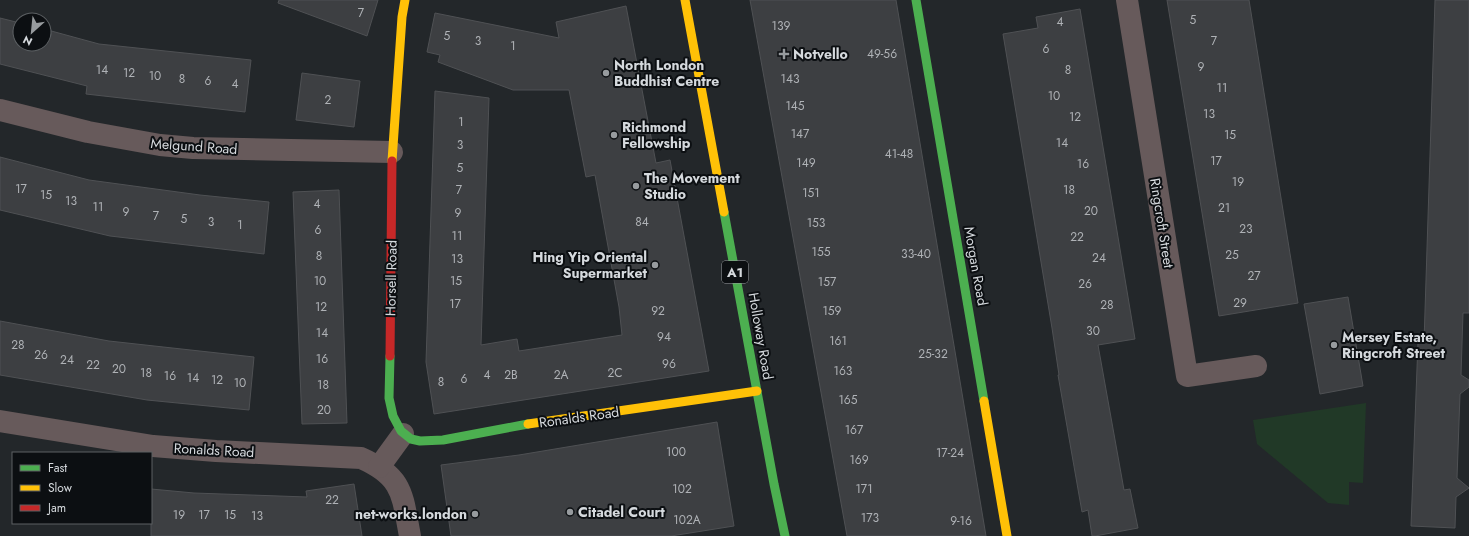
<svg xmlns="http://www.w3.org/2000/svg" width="1469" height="536" font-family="Jost,sans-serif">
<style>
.green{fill:#213927}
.building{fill:#3d3f42;stroke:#4f5154}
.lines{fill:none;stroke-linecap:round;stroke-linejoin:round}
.street{stroke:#675a5b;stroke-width:22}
.fast{stroke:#4caf50;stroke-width:9}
.slow{stroke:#ffc107;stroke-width:9}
.jam{stroke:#c62828;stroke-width:9}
.poi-dot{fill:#979b9e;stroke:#0c0f12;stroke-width:1.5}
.labels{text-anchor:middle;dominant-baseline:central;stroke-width:4;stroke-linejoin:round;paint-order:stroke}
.number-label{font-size:12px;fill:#afb2b6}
.shield{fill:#0c0f12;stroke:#999ca0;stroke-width:1}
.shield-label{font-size:13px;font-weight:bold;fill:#d5d9dd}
.poi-label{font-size:14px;font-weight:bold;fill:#d5d9dd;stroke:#0c0f12;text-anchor:start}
.street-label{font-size:14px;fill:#d5d9dd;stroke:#0c0f12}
</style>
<rect width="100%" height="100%" fill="#23272a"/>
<!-- green -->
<polygon class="green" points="1366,403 1363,483 1349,482 1349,505 1328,503 1257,444 1253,420"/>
<!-- building -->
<g class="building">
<polygon points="279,0 378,0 367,36 278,3"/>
<polygon points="750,0 896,0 986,536 847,536"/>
<polygon points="1167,0 1249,0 1298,303 1219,316"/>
<polygon points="1435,0 1469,0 1469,313 1463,313 1461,375 1469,380 1469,387 1460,394 1457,478 1469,488 1456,497 1455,528 1411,526 1418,342 1424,342"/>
<polygon points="626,6 656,163 670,160 709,371 434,414 426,362 435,91 489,98 481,345 517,339 519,351 622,335 619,307 595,175 586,177 569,90 513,90 438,62 440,55 427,52 435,13 559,38 556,22"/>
<polygon points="1080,9 1135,339 1098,345 1124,490 1130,489 1138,528 1095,536 1092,536 1088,510 1082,512 1058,375 1059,375 1052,328 1003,34 1038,28 1036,17"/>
<polygon points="0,18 20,23 20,44 44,44 44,29 99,44 251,60 245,112 86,94 87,86 0,64"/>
<polygon points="302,73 360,81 354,127 296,120"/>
<polygon points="0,157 89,180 200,195 269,202 264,254 110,236 0,210"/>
<polygon points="339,190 347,423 302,424 293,192"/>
<polygon points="1348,297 1363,386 1320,394 1304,304"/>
<polygon points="0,321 109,341 254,357 249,410 147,400 0,375"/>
<polygon points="717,422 734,526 671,536 451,536 441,465 519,455"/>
<polygon points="354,484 362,536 151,536 151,489 194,493 307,497 306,491"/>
</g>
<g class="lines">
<!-- street -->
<g class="street">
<polyline points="1127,0 1187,376 1256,366"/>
<polyline points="0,110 88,132 160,145 193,148 392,152"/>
<path d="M0 421 153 446 216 451 361 458C404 477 402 495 410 536"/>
<polyline points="379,467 403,434"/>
</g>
<!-- fast -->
<g class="fast">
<polyline points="916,0 984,401"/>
<polyline points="724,212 774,484 785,536"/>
<polyline points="390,356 389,398 393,416 401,431 411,439 420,441 443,440 528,424"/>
</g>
<!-- slow -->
<g class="slow">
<polyline points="685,0 724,212"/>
<polyline points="392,161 402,17 405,0"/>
<polyline points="984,401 1007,536"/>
<polyline points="528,424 757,391"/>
</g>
<!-- jam -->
<polyline class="jam" points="390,356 392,161"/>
</g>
<!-- markers -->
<g class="poi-dot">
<path d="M782 48h4v4h4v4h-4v4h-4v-4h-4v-4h4z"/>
<circle cx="606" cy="73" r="4"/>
<circle cx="614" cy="135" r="4"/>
<circle cx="636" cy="186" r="4"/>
<circle cx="655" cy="265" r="4"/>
<circle cx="1334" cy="345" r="4"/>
<circle cx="570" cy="512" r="4"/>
<circle cx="475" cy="514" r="4"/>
</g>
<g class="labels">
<!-- number labels -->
<g class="number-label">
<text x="361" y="13">7</text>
<text x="1193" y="20">5</text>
<text x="1060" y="22">4</text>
<text x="781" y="26">139</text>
<text x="447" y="36">5</text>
<text x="478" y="41">3</text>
<text x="1214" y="41">7</text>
<text x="513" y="46">1</text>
<text x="1046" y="49">6</text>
<text x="882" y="54">49-56</text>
<text x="1201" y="67">9</text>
<text x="102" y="70">14</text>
<text x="1068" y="70">8</text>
<text x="129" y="73">12</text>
<text x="155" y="76">10</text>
<text x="182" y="79">8</text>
<text x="790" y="79">143</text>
<text x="208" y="81">6</text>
<text x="235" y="84">4</text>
<text x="1222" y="88">11</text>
<text x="1054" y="96">10</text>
<text x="328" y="100">2</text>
<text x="795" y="106">145</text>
<text x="1209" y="114">13</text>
<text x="1075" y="117">12</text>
<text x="461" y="122">1</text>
<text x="800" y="134">147</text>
<text x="1230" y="135">15</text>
<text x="1062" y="143">14</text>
<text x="460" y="145">3</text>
<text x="899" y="154">41-48</text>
<text x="1216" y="161">17</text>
<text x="806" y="163">149</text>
<text x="1083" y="164">16</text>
<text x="460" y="168">5</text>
<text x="1238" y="182">19</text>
<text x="21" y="189">17</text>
<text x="459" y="190">7</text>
<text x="1069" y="190">18</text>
<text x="811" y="193">151</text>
<text x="46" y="195">15</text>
<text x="71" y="201">13</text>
<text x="317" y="204">4</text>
<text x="98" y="207">11</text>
<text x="1224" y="208">21</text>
<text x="1091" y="211">20</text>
<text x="126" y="212">9</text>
<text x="458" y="213">9</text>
<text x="156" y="216">7</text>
<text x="184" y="219">5</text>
<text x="211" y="222">3</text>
<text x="642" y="222">84</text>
<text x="816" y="223">153</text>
<text x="240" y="225">1</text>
<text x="1246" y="229">23</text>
<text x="318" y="230">6</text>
<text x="457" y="236">11</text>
<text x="1077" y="237">22</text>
<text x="821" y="252">155</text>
<text x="916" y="254">33-40</text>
<text x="1232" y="255">25</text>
<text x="319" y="256">8</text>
<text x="1099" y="258">24</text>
<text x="457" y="259">13</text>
<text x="1254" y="276">27</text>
<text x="320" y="281">10</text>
<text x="456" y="281">15</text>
<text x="827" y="282">157</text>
<text x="1085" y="284">26</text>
<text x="1240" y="303">29</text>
<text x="455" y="304">17</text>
<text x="1107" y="305">28</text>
<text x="321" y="307">12</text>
<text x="658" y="311">92</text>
<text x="832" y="311">159</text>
<text x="1093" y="331">30</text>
<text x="322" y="333">14</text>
<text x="664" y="337">94</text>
<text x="838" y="341">161</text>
<text x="18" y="345">28</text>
<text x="933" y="354">25-32</text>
<text x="41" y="355">26</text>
<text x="322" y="359">16</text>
<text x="67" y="360">24</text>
<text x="669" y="364">96</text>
<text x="93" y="365">22</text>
<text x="119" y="369">20</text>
<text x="843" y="371">163</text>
<text x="146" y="373">18</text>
<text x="615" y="373">2C</text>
<text x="487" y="375">4</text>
<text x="511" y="375">2B</text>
<text x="561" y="375">2A</text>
<text x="170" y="376">16</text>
<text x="193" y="378">14</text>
<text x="464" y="379">6</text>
<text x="217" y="380">12</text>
<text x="441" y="382">8</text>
<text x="240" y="383">10</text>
<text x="323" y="385">18</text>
<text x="848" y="400">165</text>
<text x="324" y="410">20</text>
<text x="854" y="430">167</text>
<text x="676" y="452">100</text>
<text x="950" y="453">17-24</text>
<text x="859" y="460">169</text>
<text x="682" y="489">102</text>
<text x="864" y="489">171</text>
<text x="332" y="500">22</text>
<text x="179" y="515">19</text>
<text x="204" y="515">17</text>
<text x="230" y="515">15</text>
<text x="257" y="516">13</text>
<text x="870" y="518">173</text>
<text x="687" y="520">102A</text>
<text x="961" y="521">9-16</text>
</g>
<!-- shield labels -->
<rect class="shield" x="722" y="261" width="26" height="22" rx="3"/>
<g class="shield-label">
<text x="735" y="272">A1</text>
</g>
<!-- poi labels -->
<g class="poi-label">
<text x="793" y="54">Notvello</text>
<text x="614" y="65">North London<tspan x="614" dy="16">Buddhist Centre</tspan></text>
<text x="622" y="127">Richmond<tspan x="622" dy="16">Fellowship</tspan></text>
<text x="644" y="178">The Movement<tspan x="644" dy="16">Studio</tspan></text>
<text x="647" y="257" text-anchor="end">Hing Yip Oriental<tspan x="647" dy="16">Supermarket</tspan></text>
<text x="1342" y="337">Mersey Estate,<tspan x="1342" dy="16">Ringcroft Street</tspan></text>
<text x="578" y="512">Citadel Court</text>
<text x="467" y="514" text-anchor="end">net-works.london</text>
</g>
<!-- street labels -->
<g class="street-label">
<text transform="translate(194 146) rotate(4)">Melgund Road</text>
<text transform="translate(1162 223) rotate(81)">Ringcroft Street</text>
<text transform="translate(976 266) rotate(80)">Morgan Road</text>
<text transform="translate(391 278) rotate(-89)">Horsell Road</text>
<text transform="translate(761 336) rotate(80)">Holloway Road</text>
<text transform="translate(579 417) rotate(-8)">Ronalds Road</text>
<text transform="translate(214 450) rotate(3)">Ronalds Road</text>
</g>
</g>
<!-- legend -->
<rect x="12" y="452" width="140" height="72" fill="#0c0f12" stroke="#5c6063"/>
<rect x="20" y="465" width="20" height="6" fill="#4caf50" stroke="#5c6063"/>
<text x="48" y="472" font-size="12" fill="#d5d9dd">Fast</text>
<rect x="20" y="485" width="20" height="6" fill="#ffc107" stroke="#5c6063"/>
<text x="48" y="492" font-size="12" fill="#d5d9dd">Slow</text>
<rect x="20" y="505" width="20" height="6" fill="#c62828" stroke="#5c6063"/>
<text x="48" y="512" font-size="12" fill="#d5d9dd">Jam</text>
<!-- north arrow -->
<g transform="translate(32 32) rotate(207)"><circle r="19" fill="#0c0f12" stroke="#5c6063"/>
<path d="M0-3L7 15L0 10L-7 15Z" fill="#979b9e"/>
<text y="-6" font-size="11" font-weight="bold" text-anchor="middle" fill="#d5d9dd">N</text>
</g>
</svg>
